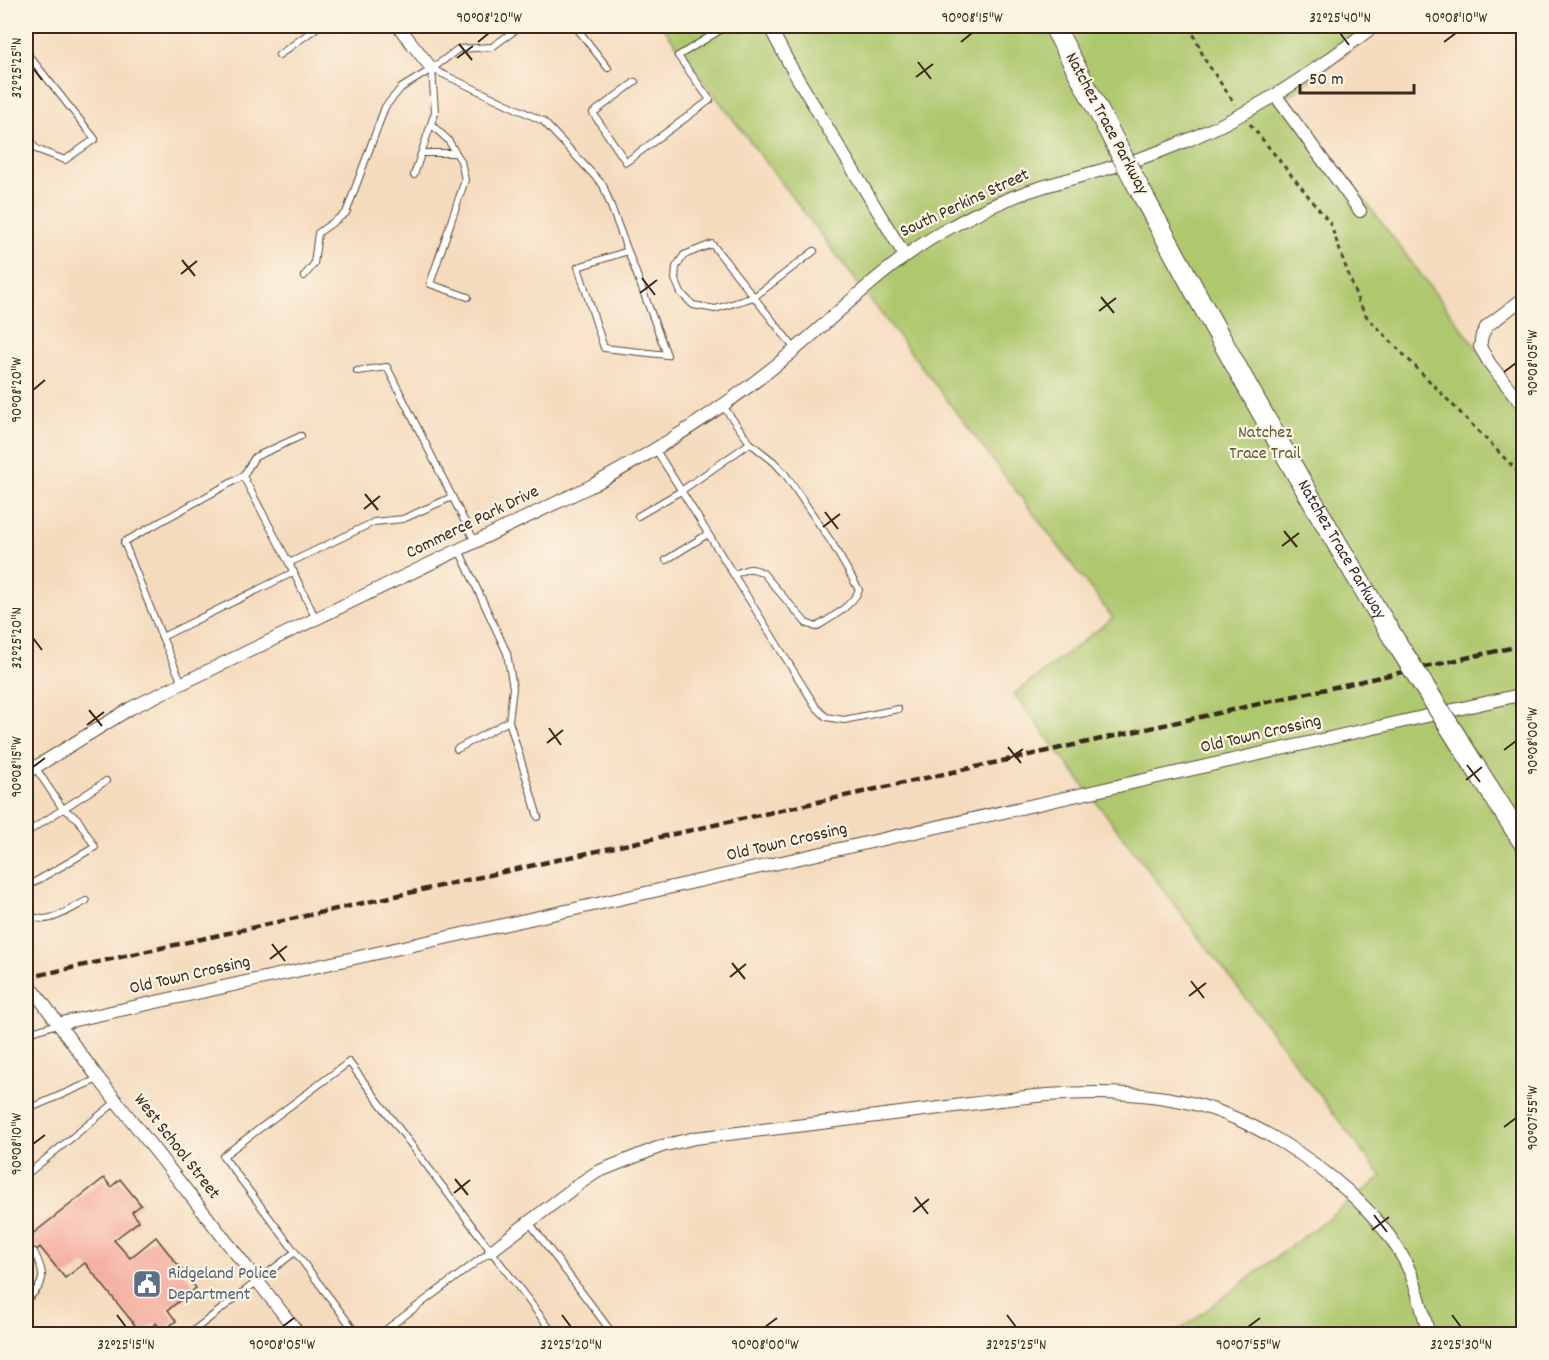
<svg xmlns="http://www.w3.org/2000/svg" width="1549" height="1360" font-family="Dekko,sans-serif">
<style>
.green{fill:#aec86e;stroke:#747946;stroke-width:1.5}
.building{fill:#f5afa0}
.lines{fill:none;stroke-linecap:round;stroke-linejoin:round}
.lane-casing{stroke:#574536;stroke-width:8}
.street-casing{stroke:#574536;stroke-width:14}
.primary-casing{stroke:#574536;stroke-width:22}
.path{stroke:#574536;stroke-width:3;stroke-dasharray:4.5 4.5;stroke-linecap:butt}
.lane{stroke:#fff;stroke-width:6}
.street{stroke:#fff;stroke-width:12}
.primary{stroke:#fff;stroke-width:20}
.rail{stroke:#3b2a1e;stroke-width:4.5;stroke-dasharray:9 4.5;stroke-linecap:butt}
.primary-bridge-casing{stroke:#574536;stroke-width:22;stroke-linecap:butt}
.primary-bridge{stroke:#fff;stroke-width:20}
.ticks{fill:none;stroke:#3b2a1e;stroke-width:2}
.labels{text-anchor:middle;dominant-baseline:central;stroke-width:4.5;stroke-linejoin:round;paint-order:stroke}
.street-label{font-size:18px;fill:#3b2a1e;stroke:#fcf5e5}
.park-label{font-size:18px;fill:#5e5936;stroke:#fcf5e5}
.service-label{font-size:18px;fill:#4e5e75;stroke:#fcf5e5;text-anchor:start}
.neatline{fill:none;stroke:#3b2a1e;stroke-width:2}
.ticks-label{font-size:15px;text-anchor:middle;fill:#3b2a1e}
</style>
<rect width="100%" height="100%" fill="#fcf5e5"/>
<filter id="ink" filterUnits="userSpaceOnUse"><feTurbulence type="fractalNoise" baseFrequency=".0167" numOctaves="2"/><feDisplacementMap in="SourceGraphic" scale="12" xChannelSelector="R" yChannelSelector="G"/><feConvolveMatrix kernelMatrix="1 2 1 2 8 2 1 2 1" color-interpolation-filters="sRGB"/></filter>
<filter id="wash" filterUnits="userSpaceOnUse"><feTurbulence type="fractalNoise" baseFrequency=".008" numOctaves="4" result="noise"/><feDisplacementMap in="SourceGraphic" scale="24" xChannelSelector="R" yChannelSelector="G"/><feGaussianBlur stdDeviation="1.35" result="paint"/><feColorMatrix in="noise" values="0 0 0 0 0 0 0 0 0 0 0 0 0 0 0 0 0 1.4 0 .05"/><feComposite in="paint" operator="in"/></filter>
<g filter="url(#wash)">
<rect width="100%" height="100%" fill="#f5dbbe"/>
<!-- green -->
<polygon class="green" points="662,26 1381,26 1287,98 1523,409 1523,1334 1175,1334 1382,1177 1014,694 1113,618"/>
<g id="blocks">
<!-- building -->
<polygon class="building" points="104,1178 111,1187 120,1179 141,1205 132,1212 139,1221 114,1240 130,1258 156,1237 196,1288 168,1310 176,1321 162,1332 156,1323 142,1334 85,1263 65,1278 40,1247 38,1249 31,1248 29,1253 26,1248 26,1239"/>
</g>
</g>
<g filter="url(#ink)">
<use href="#blocks" fill-opacity="0" stroke="#574536" stroke-width="1.5"/>
<g class="lines">
<!-- lane casing -->
<g class="lane-casing">
<g id="lane">
<polyline points="91,26 94,28"/>
<polyline points="575,26 608,68"/>
<polyline points="279,55 319,26"/>
<polyline points="26,60 30,57 95,139 65,160 36,149 26,135"/>
<polyline points="432,69 543,121 603,185 667,355 604,348 578,267 628,251"/>
<polyline points="635,82 593,113 626,162 710,100 678,56 727,26"/>
<polyline points="432,125 448,140 461,161 465,180 430,284 468,297"/>
<polyline points="422,153 455,153"/>
<polyline points="414,175 435,112 432,69"/>
<polyline points="304,276 314,264 318,233 346,213 385,107 401,88 432,69 458,49 492,47 521,26"/>
<polyline points="795,349 712,244 684,255 676,267 675,279 681,293 693,305 715,309 754,297 814,251"/>
<polyline points="357,371 387,367 475,542"/>
<path d="M723 406 750 443 774 462 785 474 832 543 859 590C852 606 831 618 816 627L806 623 763 573C751 566 745 569 734 575"/>
<polyline points="301,436 255,457 243,476 289,563 374,522 403,519 452,497"/>
<polyline points="656,450 816,707 826,717 844,720 898,709"/>
<polyline points="638,516 681,491 750,443"/>
<polyline points="459,550 507,653 513,688 509,721 538,817"/>
<polyline points="666,560 708,534"/>
<polyline points="289,563 316,619"/>
<polyline points="162,637 124,542 243,476"/>
<polyline points="182,683 162,637 294,572"/>
<polyline points="457,749 509,721"/>
<polyline points="26,833 106,781"/>
<polyline points="26,887 95,847 77,818 63,809 35,767"/>
<path d="M26 910C41 931 68 910 86 901"/>
<polyline points="26,1034 57,1024"/>
<polyline points="26,1110 98,1079"/>
<polyline points="26,1175 117,1101"/>
<polyline points="529,1222 613,1334"/>
<polyline points="491,1251 554,1334"/>
<path d="M26 1300C46 1284 46 1275 34 1252"/>
<polyline points="26,1330 29,1334"/>
<polyline points="189,1334 295,1252"/>
<polyline points="357,1334 223,1156 349,1062 491,1251 380,1334"/>
</g>
</g>
<!-- street casing -->
<g class="street-casing">
<g id="street">
<polyline points="398,26 432,69"/>
<polyline points="769,26 792,69 905,256"/>
<polyline points="1276,96 1360,211"/>
<polyline points="1524,298 1487,326 1482,335 1480,347 1490,364 1524,407"/>
<path d="M26 773 131 708 593 485C655 451 715 414 770 370 828 325 878 269 942 232 973 214 1008 197 1042 187 1082 175 1122 166 1161 151 1243 120 1305 79 1374 26"/>
<polyline points="26,980 99,1079 299,1334"/>
<polyline points="57,1024 566,911 1524,694"/>
<path d="M491 1251 579 1184 597 1172 662 1146 695 1138C771 1129 848 1120 924 1110 991 1102 1060 1089 1128 1094 1160 1096 1196 1102 1225 1114 1293 1141 1382 1205 1411 1274 1419 1293 1423 1315 1429 1334"/>
</g>
</g>
<!-- primary casing -->
<g class="primary-casing">
<g id="primary">
<polyline points="1054,26 1121,154"/>
<path id="s1" d="M1141 192C1223 344 1306 495 1396 642"/>
<polyline points="1474,765 1524,843"/>
</g>
</g>
<!-- path -->
<g class="path">
<polyline points="1190,26 1205,60 1235,104"/>
<polyline points="1250,124 1330,223 1358,301 1367,317 1524,478"/>
</g>
<!-- lane -->
<use href="#lane" class="lane"/>
<!-- street -->
<use href="#street" class="street"/>
<!-- primary -->
<use href="#primary" class="primary"/>
<!-- rail -->
<polyline class="rail" points="26,978 1524,645"/>
<!-- primary-bridge casing -->
<g class="primary-bridge-casing">
<g id="primary-bridge">
<polyline points="1121,154 1141,192"/>
<polyline points="1396,642 1474,765"/>
</g>
</g>
<!-- primary-bridge -->
<use href="#primary-bridge" class="primary-bridge"/>
</g>
</g>
<!-- ticks -->
<path class="ticks" d="M1340 33 1349 45M478 42 489 33M961 42 972 33M1444 42 1456 33M459 44 472 60M457 58 473 46M918 62 931 79M33 68 42 80M916 77 933 64M182 260 195 276M181 274 197 261M642 278 655 295M640 293 657 280M1101 297 1114 313M1099 311 1116 298M1504 372 1516 363M33 390 45 380M365 494 378 510M364 509 380 496M825 512 838 529M823 527 840 514M1284 531 1297 547M1282 546 1299 533M33 638 42 650M89 710 102 726M87 725 104 712M549 728 561 745M547 743 563 730M1008 747 1021 763M1504 750 1516 741M1006 761 1023 749M1467 765 1480 782M33 767 45 758M1466 780 1482 767M272 944 285 961M270 959 287 946M732 963 745 979M730 977 746 964M1191 981 1204 998M1189 996 1206 983M1504 1127 1516 1118M33 1144 45 1135M455 1179 468 1195M454 1193 470 1180M915 1197 928 1214M913 1212 929 1199M1374 1215 1387 1232M1372 1230 1389 1217M117 1315 126 1327M562 1315 571 1327M1007 1315 1016 1327M1452 1315 1461 1327M282 1327 294 1318M765 1327 777 1318M1248 1327 1260 1318"/>
<!-- icons -->
<defs>
<g id="civic-square" transform="scale(1.5)"><rect x="-9" y="-9" width="18" height="18" rx="4" fill="#5c6f8a" stroke="#fcf5e5"/><path d="M-.6-6.5H3V-4.5H.6V-3L4-1V1h2V6H-6V1h2V-1L-.6-3ZM-1.2 2.5V6h2.4V2.5Z" fill="#fff"/></g>
</defs>
<g fill-rule="evenodd">
<use href="#civic-square" x="147" y="1284"/>
</g>
<g class="labels">
<!-- street labels -->
<g class="street-label">
<text transform="translate(1106 124) rotate(62)">Natchez Trace Parkway</text>
<text transform="translate(965 204) rotate(-25)">South Perkins Street</text>
<text transform="translate(473 523) rotate(-26)">Commerce Park Drive</text>
<text stroke="none"><textPath href="#s1" startOffset="410">Natchez Trace Parkway</textPath></text>
<text transform="translate(1261 735) rotate(-13)">Old Town Crossing</text>
<text transform="translate(787 843) rotate(-13)">Old Town Crossing</text>
<text transform="translate(190 976) rotate(-13)">Old Town Crossing</text>
<text transform="translate(176 1147) rotate(52)">West School Street</text>
</g>
<!-- park labels -->
<g class="park-label">
<text x="1265" y="433">Natchez<tspan x="1265" dy="21">Trace Trail</tspan></text>
</g>
<!-- service labels -->
<g class="service-label">
<text x="168" y="1274">Ridgeland Police<tspan x="168" dy="21">Department</tspan></text>
</g>
</g>
<!-- margin -->
<rect width="1549" height="1360" fill="none" stroke="#fcf5e5" stroke-width="66"/>
<!-- scale -->
<path d="M1300 84v9h114v-9" fill="none" stroke="#3b2a1e" stroke-width="3"/>
<text x="1309" y="84" font-size="18" fill="#3b2a1e" stroke="#fcf5e5" stroke-width="4.5" paint-order="stroke">50 m</text>
<rect x="33" y="33" width="1483" height="1294" class="neatline"/>
<g class="ticks-label">
<text x="489" y="22">90°08'20"W</text>
<text x="972" y="22">90°08'15"W</text>
<text x="1340" y="22">32°25'40"N</text>
<text x="1456" y="22">90°08'10"W</text>
<text transform="translate(16 68) rotate(-90)" y="5">32°25'25"N</text>
<text transform="translate(1532 363) rotate(-90)" y="5">90°08'05"W</text>
<text transform="translate(16 390) rotate(-90)" y="5">90°08'20"W</text>
<text transform="translate(16 638) rotate(-90)" y="5">32°25'20"N</text>
<text transform="translate(1532 741) rotate(-90)" y="5">90°08'00"W</text>
<text transform="translate(16 767) rotate(-90)" y="5">90°08'15"W</text>
<text transform="translate(1532 1118) rotate(-90)" y="5">90°07'55"W</text>
<text transform="translate(16 1144) rotate(-90)" y="5">90°08'10"W</text>
<text x="126" y="1349">32°25'15"N</text>
<text x="282" y="1349">90°08'05"W</text>
<text x="571" y="1349">32°25'20"N</text>
<text x="765" y="1349">90°08'00"W</text>
<text x="1016" y="1349">32°25'25"N</text>
<text x="1248" y="1349">90°07'55"W</text>
<text x="1461" y="1349">32°25'30"N</text>
</g>
</svg>
